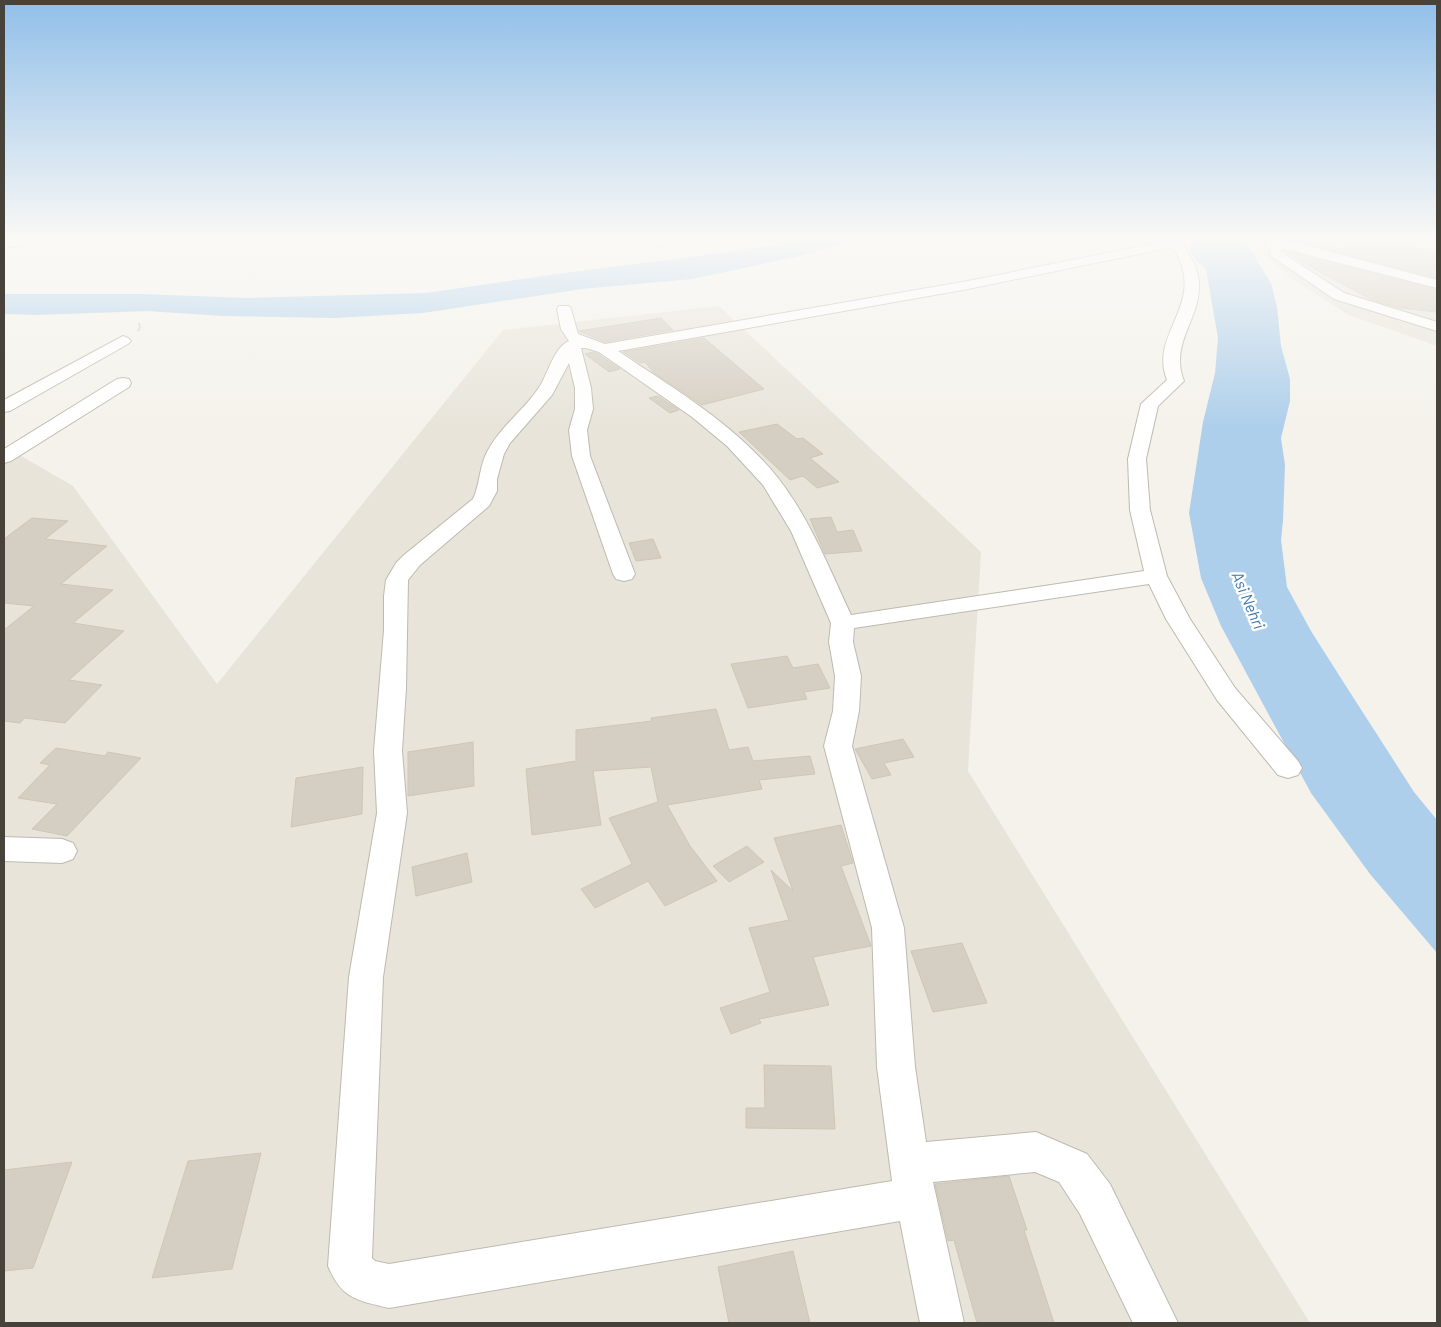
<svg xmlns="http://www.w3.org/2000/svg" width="1441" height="1327" font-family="Barlow,sans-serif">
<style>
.residential{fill:#e8e4da}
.water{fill:#aecfeb}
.building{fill:#d5cec2;stroke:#cfc7b5}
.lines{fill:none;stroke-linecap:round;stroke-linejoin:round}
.minor-casing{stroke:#bfbaae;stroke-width:2}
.path{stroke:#c0b6a1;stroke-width:2;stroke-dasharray:1 1;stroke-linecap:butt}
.minor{fill:#fff;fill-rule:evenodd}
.labels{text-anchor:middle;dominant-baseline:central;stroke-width:5;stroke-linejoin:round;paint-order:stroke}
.water-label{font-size:16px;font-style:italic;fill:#3b76ac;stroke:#fff}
</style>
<rect width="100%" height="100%" fill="#f4f2eb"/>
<!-- residential -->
<g class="residential">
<polygon points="1248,240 1437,240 1437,346 1349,315 1291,278"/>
<polygon points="719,306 981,552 968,771 1310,1323 4,1323 4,446 73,486 217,684 503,330"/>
</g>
<!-- water -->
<g class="water">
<polygon points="787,240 861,240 800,256 692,279 582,289 423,313 334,318 223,316 147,311 36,315 4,314 4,294 140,294 247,298 426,293 571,272 722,253 772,245"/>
<polygon points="1191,240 1245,240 1271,283 1277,307 1281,346 1290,379 1290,401 1281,438 1285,465 1283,521 1281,540 1287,587 1311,631 1344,683 1414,792 1437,820 1437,953 1370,874 1311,793 1221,626 1201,578 1189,513 1203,422 1215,373 1218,338 1206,269 1194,258 1190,248"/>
</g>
<!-- building -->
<g class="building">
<polygon points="1289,240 1301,240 1343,250 1368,240 1383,240 1437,253 1437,278"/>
<polygon points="1283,250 1437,290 1437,312 1400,308 1372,300 1296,259"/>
<polygon points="661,318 673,330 605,342 579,331"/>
<polygon points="704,338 764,389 702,405 654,373 645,362 640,363 623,352"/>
<polygon points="593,352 598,354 620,369 609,372 585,354"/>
<polygon points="658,396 679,410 670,413 649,398"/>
<polygon points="777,424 797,439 803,438 823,454 810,458 839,482 817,488 803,476 790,480 739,432"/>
<polygon points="831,517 837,532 853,530 862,551 825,554 810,519"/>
<polygon points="32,518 68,521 45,539 107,546 61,584 113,590 73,623 124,631 69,680 102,685 65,723 25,718 20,723 4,721 4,630 34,606 4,603 4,539"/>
<polygon points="653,539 661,558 636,561 629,543"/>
<polygon points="787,656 793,668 818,664 830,688 804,692 807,699 748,708 731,664"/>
<polygon points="716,709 729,750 748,747 753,761 810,756 815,774 759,780 762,789 667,805 690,846 717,881 665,906 648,881 595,908 581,889 632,864 609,818 658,802 651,767 593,771 601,825 532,835 526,769 576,761 576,730 652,721 651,718"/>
<polygon points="903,739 914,757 884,763 891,775 872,779 855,749"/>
<polygon points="473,742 474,786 408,796 408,752"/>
<polygon points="56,748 105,756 108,752 141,758 67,836 32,829 57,804 18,798 50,765 40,763"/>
<polygon points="363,767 362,814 291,827 296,778"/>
<polygon points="841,825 853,863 841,866 871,946 813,957 829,1005 759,1019 761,1023 731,1034 720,1008 770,992 749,928 789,920 771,870 793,891 774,838"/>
<polygon points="747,846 764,862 729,882 713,866"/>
<polygon points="467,853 472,882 416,896 412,867"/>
<polygon points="962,943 987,1003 933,1012 911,951"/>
<polygon points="764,1065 831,1066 835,1129 746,1128 746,1108 765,1108"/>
<polygon points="261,1153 232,1269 152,1278 188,1161"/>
<polygon points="72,1162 33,1268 4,1271 4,1170"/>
<polygon points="1009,1176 1027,1230 1024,1230 1054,1323 977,1323 954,1240 948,1241 935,1184"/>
<polygon points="793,1251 810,1323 729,1323 718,1267"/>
</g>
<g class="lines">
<!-- minor casing -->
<g class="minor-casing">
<g id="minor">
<polygon points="4,240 37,240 31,244 4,248"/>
<polygon points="466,240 480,240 480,241 474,245"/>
<polygon points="646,240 664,240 669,244 663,248 648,243"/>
<path d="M1172 240H1180C1189 253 1198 267 1199 283 1201 319 1169 343 1184 381L1158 406 1146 459 1150 510 1167 576 1190 619 1235 688 1298 761 1302 768 1298 775 1288 778 1278 775 1217 700 1166 619 1149 584 854 628 853 642 861 676 859 711 852 746 904 928 915 1067 926 1142 1036 1132 1087 1154 1110 1184 1178 1323H1133L1080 1214 1059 1182 1035 1172 933 1182 964 1323H920L900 1221 389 1308C356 1300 342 1299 328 1266L349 977 377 813 374 751 384 630V596L386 580 396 563 404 555 473 499C480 485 479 467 487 452 500 427 523 411 538 389 548 375 553 348 569 341L561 329 557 309 559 306H569L571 309 578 334 605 344 968 281ZM1173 247C1209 305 1148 331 1167 380L1141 404 1128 459 1130 510 1144 571 851 615C829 568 810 519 778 478 735 424 674 389 618 351L968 289ZM581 348H586L599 352 692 417 727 446 763 485 791 531 831 623 829 642 835 676 833 711 824 746 872 928 877 1067 892 1181 389 1264 375 1261 372 1258 383 977 407 813 402 751 406 688 408 580 420 565 489 506 497 491V479L504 454 510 443 552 395 569 363 575 388V409L569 430 572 456 613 574 616 579 624 581 632 579 635 574 590 456 587 430 593 409 591 388Z"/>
<polygon points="1264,240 1279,240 1308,246 1437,280 1437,288 1281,248 1281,252 1344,293 1437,322 1437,331 1334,299 1271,256 1269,244"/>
<polygon points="123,336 128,338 131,341 128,344 10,411 4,412 4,400"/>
<polygon points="123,378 129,379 131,383 129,387 11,461 4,463 4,449 117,379"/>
<polygon points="4,837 62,839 73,843 77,851 73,859 62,863 4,861"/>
</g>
</g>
<!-- path -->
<polyline class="path" points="138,331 140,328 139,323"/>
<!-- minor -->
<use href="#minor" class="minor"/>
</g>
<!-- sky -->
<linearGradient id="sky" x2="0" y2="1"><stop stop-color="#91bfe9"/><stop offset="0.56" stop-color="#faf9f6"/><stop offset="1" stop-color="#faf9f6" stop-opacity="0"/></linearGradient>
<rect width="1441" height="426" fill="url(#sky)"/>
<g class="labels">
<!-- water labels -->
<g class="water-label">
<text transform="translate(1249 600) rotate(67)">Asi Nehri</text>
</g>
</g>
<!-- border -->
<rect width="1441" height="1327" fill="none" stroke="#48433a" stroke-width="10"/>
</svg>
